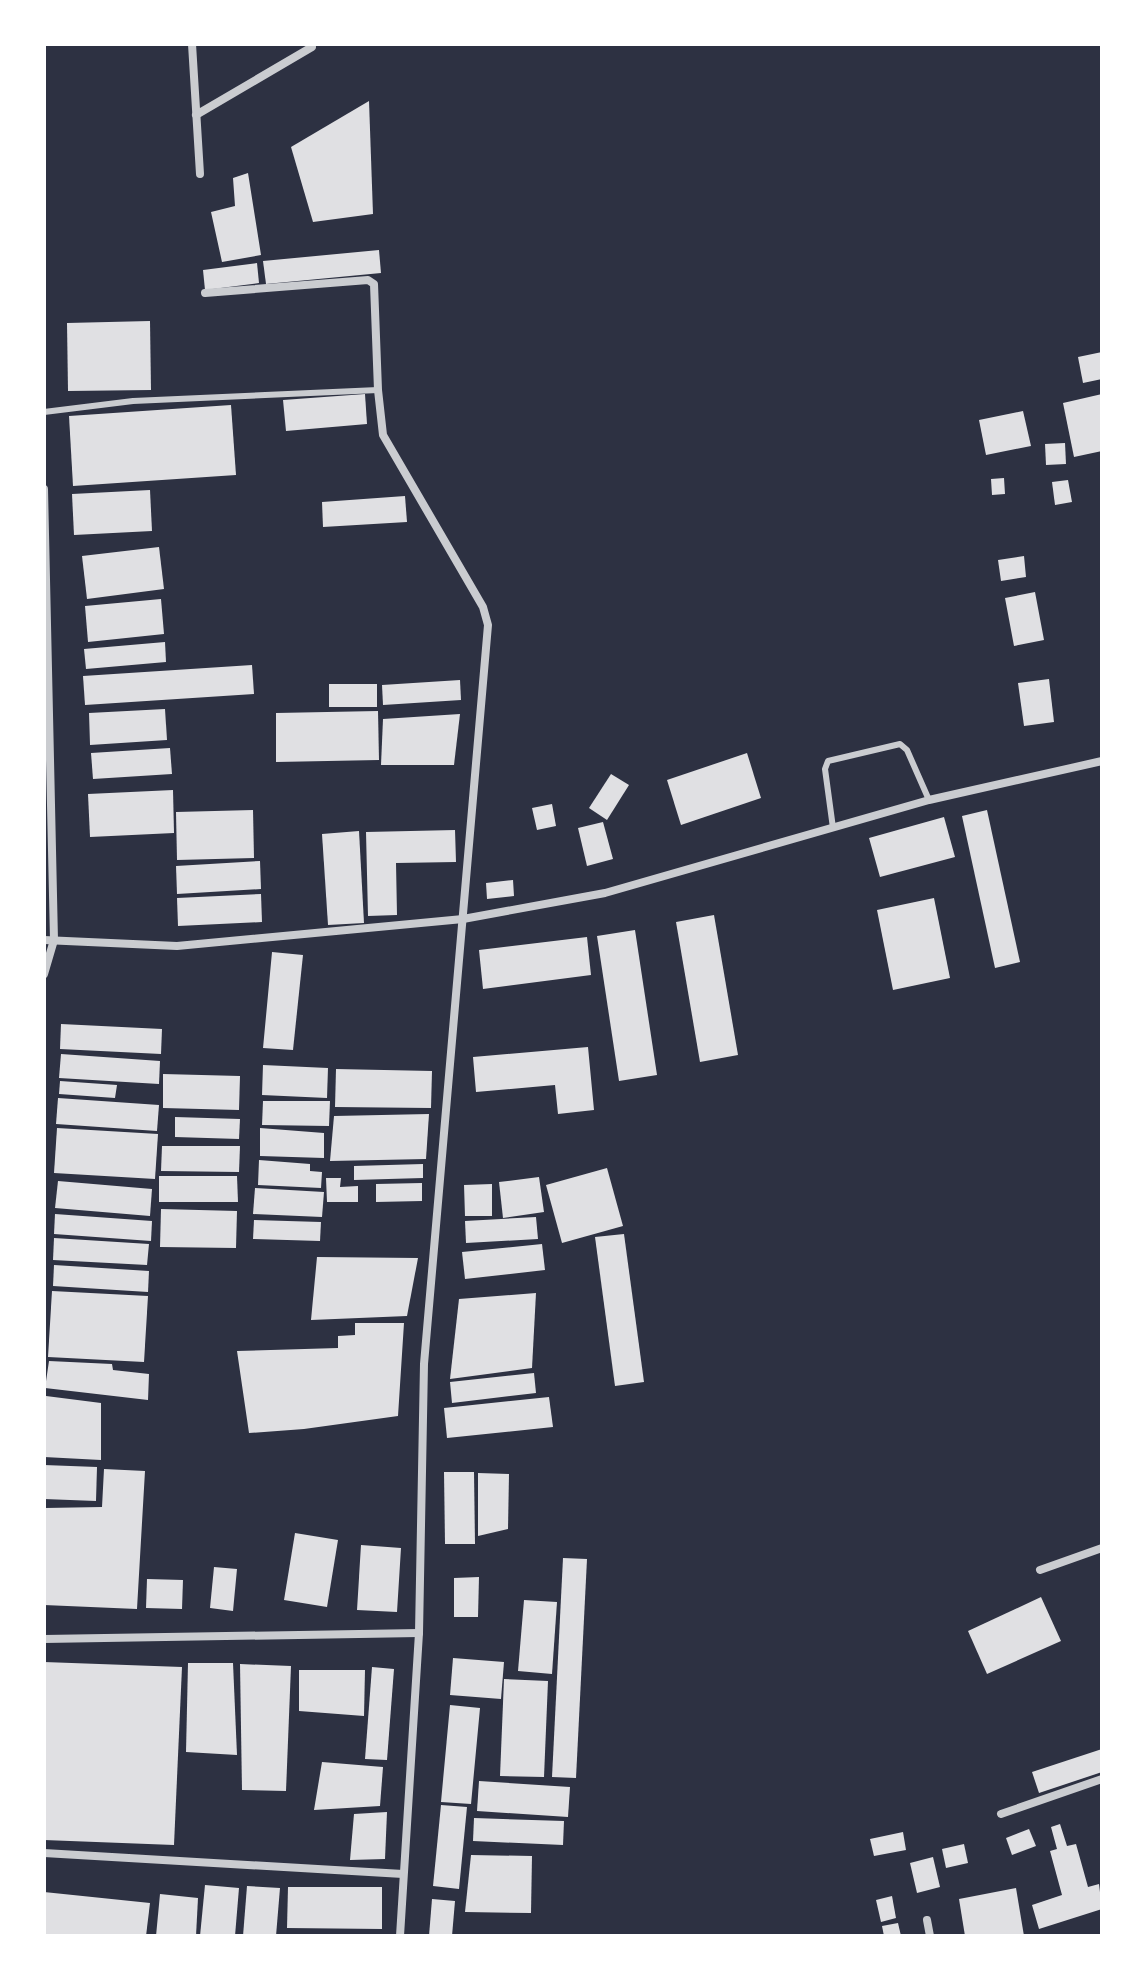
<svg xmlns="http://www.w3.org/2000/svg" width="1146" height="1980" font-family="Lato,sans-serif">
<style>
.building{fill:#e0e0e3}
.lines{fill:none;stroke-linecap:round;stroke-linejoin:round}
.service{stroke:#caccd0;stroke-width:6}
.minor{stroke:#caccd0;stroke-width:8}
</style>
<rect width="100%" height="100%" fill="#2d3142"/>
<!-- building -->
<g class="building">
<polygon points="369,101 373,214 313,222 291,147"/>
<polygon points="248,173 261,255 222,262 211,212 235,206 233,178"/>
<polygon points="379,250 381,273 266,284 263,261"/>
<polygon points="257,263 259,283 205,290 203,270"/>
<polygon points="150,321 151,390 68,391 67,323"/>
<polygon points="1102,352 1102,379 1083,383 1078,357"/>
<polygon points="365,394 367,424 286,431 283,400"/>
<polygon points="1102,394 1102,451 1074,457 1063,403"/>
<polygon points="231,405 236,475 73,486 69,416"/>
<polygon points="1023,411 1031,446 986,455 979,420"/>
<polygon points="1065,443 1066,464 1046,465 1045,444"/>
<polygon points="1004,478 1005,494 992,495 991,479"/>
<polygon points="1068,480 1072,502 1055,505 1052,482"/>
<polygon points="150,490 152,531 74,535 72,494"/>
<polygon points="405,496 407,522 323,527 322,502"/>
<polygon points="159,547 164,589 87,599 82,556"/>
<polygon points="1024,556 1026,577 1001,581 998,560"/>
<polygon points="1035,592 1044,640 1014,646 1005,598"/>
<polygon points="161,599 164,634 88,642 85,606"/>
<polygon points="165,642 166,662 86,669 84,649"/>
<polygon points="252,665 254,694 85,705 83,676"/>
<polygon points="1049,679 1054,722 1024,726 1018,683"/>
<polygon points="460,680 461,700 383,705 382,685"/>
<rect x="329" y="684" width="48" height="23"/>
<polygon points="165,709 167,740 90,745 89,713"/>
<polygon points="378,711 379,760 276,762 276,713"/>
<polygon points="460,714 454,765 381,765 383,719"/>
<polygon points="170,748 172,774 93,779 91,753"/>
<polygon points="747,753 761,798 681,825 667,780"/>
<polygon points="611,774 629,785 607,820 589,808"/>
<polygon points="173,790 174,833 90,837 88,794"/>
<polygon points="552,804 556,826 537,830 532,808"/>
<polygon points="253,810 254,858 177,860 176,812"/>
<polygon points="987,810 1020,962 995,968 962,816"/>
<polygon points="944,817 955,857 880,877 869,838"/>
<polygon points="603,822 613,859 587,866 578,828"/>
<polygon points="455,830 456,862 396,863 397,915 368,916 366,832"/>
<polygon points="359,831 364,923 328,925 322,834"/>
<polygon points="260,861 261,889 177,894 176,866"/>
<polygon points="513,880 514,896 487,899 486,883"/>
<polygon points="261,894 262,922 178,926 177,898"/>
<polygon points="934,898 950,978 893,990 877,910"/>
<polygon points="714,915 738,1055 700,1062 676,922"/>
<polygon points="635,930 657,1075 619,1081 597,936"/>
<polygon points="587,937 591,975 483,989 479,950"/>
<polygon points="272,952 303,955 293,1050 263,1048"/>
<polygon points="61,1024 162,1029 161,1054 60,1049"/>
<polygon points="588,1047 594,1110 558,1114 555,1085 476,1092 473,1057"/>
<polygon points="61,1054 160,1061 159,1084 59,1078"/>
<polygon points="263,1065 328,1068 327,1098 262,1095"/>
<polygon points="336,1069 432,1071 431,1108 335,1107"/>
<polygon points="163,1074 240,1076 239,1110 163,1108"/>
<polygon points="60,1081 117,1085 115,1098 59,1094"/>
<polygon points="58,1098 159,1105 157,1131 56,1124"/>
<polygon points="263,1101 330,1101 329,1126 262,1125"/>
<polygon points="429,1114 426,1159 330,1161 334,1116"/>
<polygon points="175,1117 240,1119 239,1139 175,1137"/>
<polygon points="57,1128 158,1134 155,1179 54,1173"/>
<polygon points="260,1128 324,1133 324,1158 260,1156"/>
<polygon points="162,1146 240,1146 239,1172 161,1171"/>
<polygon points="259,1160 310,1164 310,1171 322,1172 321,1188 258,1185"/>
<polygon points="423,1164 423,1178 354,1180 354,1166"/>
<polygon points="607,1168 623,1226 562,1243 546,1185"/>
<polygon points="159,1176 237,1176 238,1202 159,1202"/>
<polygon points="539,1177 544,1212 503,1218 499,1182"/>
<polygon points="326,1178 341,1178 340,1187 358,1186 358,1202 327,1202"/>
<polygon points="58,1181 152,1189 150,1216 55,1208"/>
<polygon points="422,1183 422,1201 376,1202 376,1184"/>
<polygon points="492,1184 492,1216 465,1216 464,1185"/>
<polygon points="255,1188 324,1192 322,1217 253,1214"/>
<polygon points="161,1209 237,1211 236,1248 160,1247"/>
<polygon points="55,1214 152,1221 151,1241 54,1234"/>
<polygon points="536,1217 538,1239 466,1243 465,1221"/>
<polygon points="254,1220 321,1222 320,1241 253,1239"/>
<polygon points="624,1234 644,1382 615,1386 595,1237"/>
<polygon points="54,1238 149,1244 147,1265 53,1260"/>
<polygon points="542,1244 545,1270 465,1279 462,1252"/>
<polygon points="317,1257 418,1258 407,1316 311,1320"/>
<polygon points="54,1265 149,1271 148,1292 53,1286"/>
<polygon points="52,1291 148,1296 144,1362 48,1357"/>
<polygon points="536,1293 532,1368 450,1379 459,1299"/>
<polygon points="355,1323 404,1323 398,1416 304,1429 249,1433 237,1351 338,1348 338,1336 355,1335"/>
<polygon points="49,1361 112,1364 113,1370 149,1374 148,1400 45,1388"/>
<polygon points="534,1373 536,1393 452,1403 450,1382"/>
<polygon points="46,1396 101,1403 101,1460 44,1457"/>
<polygon points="549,1397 553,1427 447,1438 444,1408"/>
<polygon points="44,1465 97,1467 96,1501 44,1499"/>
<polygon points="104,1469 145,1471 137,1609 44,1605 45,1508 102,1507"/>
<polygon points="444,1472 474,1472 475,1544 445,1544"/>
<polygon points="478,1473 509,1474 508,1529 478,1536"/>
<polygon points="295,1533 338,1540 327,1607 284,1600"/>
<polygon points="361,1545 401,1548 397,1612 357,1610"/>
<polygon points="563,1558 587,1559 576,1778 552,1777"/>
<polygon points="214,1567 237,1569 233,1611 210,1608"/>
<polygon points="479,1577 478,1617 454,1617 454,1578"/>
<polygon points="147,1579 183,1580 182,1609 146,1608"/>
<polygon points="1041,1597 1061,1641 987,1674 968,1631"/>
<polygon points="524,1600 557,1602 552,1674 518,1671"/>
<polygon points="453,1658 504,1662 501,1699 450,1695"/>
<polygon points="44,1662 182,1667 174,1845 44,1840"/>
<polygon points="188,1663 233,1663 237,1755 186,1752"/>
<polygon points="240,1664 291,1666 286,1791 242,1790"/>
<polygon points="372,1667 394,1669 387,1760 365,1759"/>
<polygon points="299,1670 365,1670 364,1716 299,1711"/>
<polygon points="504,1679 548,1681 544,1777 500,1776"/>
<polygon points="450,1705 480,1708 471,1804 441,1802"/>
<polygon points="1102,1749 1102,1772 1039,1793 1032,1772"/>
<polygon points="322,1762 383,1767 380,1806 314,1810"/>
<polygon points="479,1781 570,1787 568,1817 477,1811"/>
<polygon points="441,1805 467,1807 459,1889 433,1886"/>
<polygon points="387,1812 385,1859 350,1860 354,1814"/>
<polygon points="474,1818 564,1821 563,1845 473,1841"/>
<polygon points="1060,1824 1067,1846 1076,1844 1088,1887 1099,1884 1102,1909 1039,1929 1032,1905 1062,1895 1050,1851 1057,1849 1051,1827"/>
<polygon points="1029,1829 1036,1846 1012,1855 1006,1838"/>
<polygon points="903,1832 906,1850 874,1856 870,1839"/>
<polygon points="964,1844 968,1863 946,1868 942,1849"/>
<polygon points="471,1855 532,1856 531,1913 465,1912"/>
<polygon points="933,1857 940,1887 917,1893 910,1863"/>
<polygon points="205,1885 239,1888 235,1936 200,1936"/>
<polygon points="247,1886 280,1888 276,1936 243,1936"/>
<polygon points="288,1887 382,1887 382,1929 287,1928"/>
<polygon points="1016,1888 1024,1936 965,1936 959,1899"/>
<polygon points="44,1892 150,1903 146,1936 44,1936"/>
<polygon points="160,1894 198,1898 196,1936 156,1936"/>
<polygon points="892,1896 896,1918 881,1922 876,1900"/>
<polygon points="432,1899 455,1901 452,1936 429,1936"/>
<polygon points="898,1923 901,1936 884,1936 882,1926"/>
</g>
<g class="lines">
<!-- service -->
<g class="service">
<polyline points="44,412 133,401 378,390"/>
<polyline points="833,828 825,769 828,761 900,744 907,750 929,800"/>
</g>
<!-- minor -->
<g class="minor">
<polyline points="192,44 200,174"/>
<polyline points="196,115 312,47 311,44"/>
<polyline points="205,293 368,280 374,284 378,390 383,435 483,607 488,625 424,1364 419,1633 400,1936"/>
<polyline points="44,489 54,940 44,974"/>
<polyline points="44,940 177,946 463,919 605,893 929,800 1102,761"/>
<polyline points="1040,1570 1102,1548"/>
<polyline points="44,1639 419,1633"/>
<polyline points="1001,1814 1102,1779"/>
<polyline points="44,1853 403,1874"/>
<polyline points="927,1920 930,1936"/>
</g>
</g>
<!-- border -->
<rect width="1146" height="1980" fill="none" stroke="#ffffff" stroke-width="92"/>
</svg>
